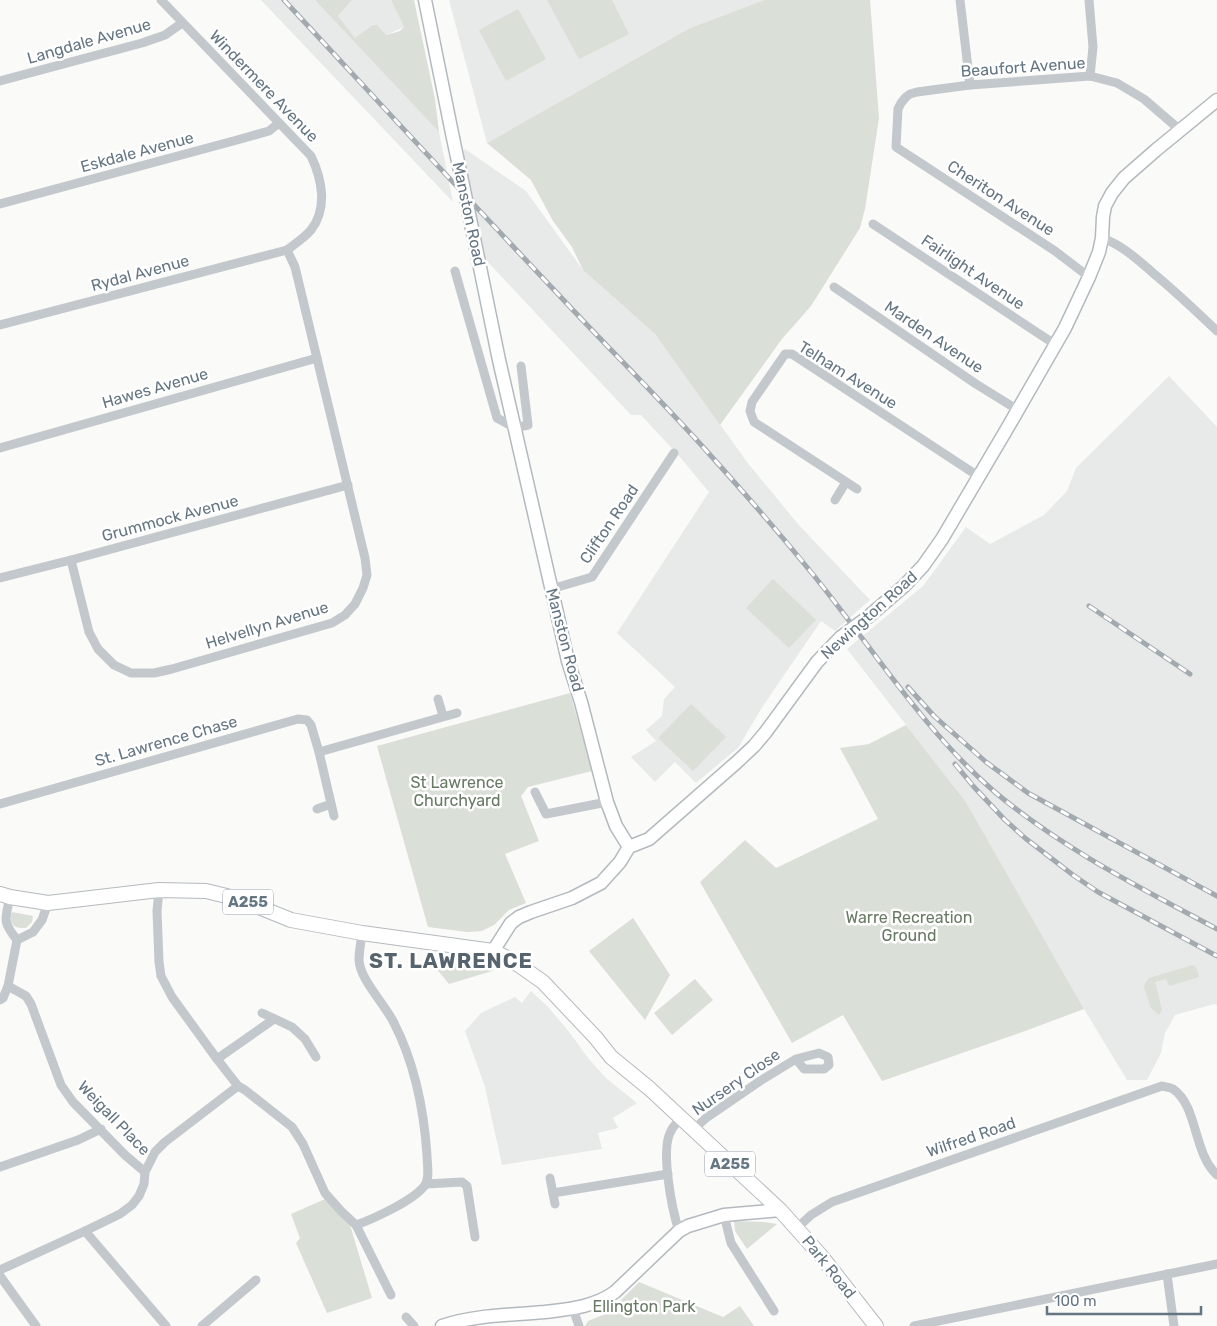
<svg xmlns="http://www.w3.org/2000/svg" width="1217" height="1326" font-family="Rubik,sans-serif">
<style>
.built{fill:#e8e9e9}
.green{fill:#dadfd7}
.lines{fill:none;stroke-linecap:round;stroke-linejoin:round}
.secondary-casing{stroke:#b3babf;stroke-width:15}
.primary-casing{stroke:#b5babe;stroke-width:16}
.street{stroke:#c3c8cc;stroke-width:9}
.secondary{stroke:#fff;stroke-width:12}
.primary{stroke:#fff;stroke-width:14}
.rail-casing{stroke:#a2aab0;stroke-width:5}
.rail{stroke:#fff;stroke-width:3;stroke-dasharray:9;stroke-linecap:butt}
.secondary-bridge-casing{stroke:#b3babf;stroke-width:15;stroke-linecap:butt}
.secondary-bridge{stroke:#fff;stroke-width:12}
.labels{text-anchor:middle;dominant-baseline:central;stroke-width:5;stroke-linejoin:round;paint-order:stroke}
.shield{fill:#fff;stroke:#939fa8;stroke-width:1}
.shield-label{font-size:15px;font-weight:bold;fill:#657683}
.street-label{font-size:16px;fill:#657683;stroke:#fff}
.park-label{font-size:16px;fill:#687a64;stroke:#fff}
.district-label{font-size:21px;font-weight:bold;letter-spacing:1px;fill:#57646e;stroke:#fff}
</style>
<rect width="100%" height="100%" fill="#fafaf8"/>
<!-- built -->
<g class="built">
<polygon points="261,0 315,0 321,6 439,132 453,202"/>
<polygon points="352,0 391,0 404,27 386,35 355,38 338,16"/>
<polygon points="449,0 764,0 690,28 487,143"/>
<polygon points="465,149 526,191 583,270 655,334 747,462 798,524 870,600 835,631 821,621 761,709 738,748 696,783 675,762 655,782 631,757 656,741 646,730 662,716 664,699 675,687 617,633 709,492 679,456 641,415 631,415 486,260 462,153"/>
<polygon points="1169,376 1217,427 1217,1005 1214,1004 1175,1015 1165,1033 1161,1053 1147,1080 1127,1080 1084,1009 966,802 847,649 923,586 966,527 990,544 1044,515 1067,491 1076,468"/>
<polygon points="531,991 549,1008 570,1033 588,1058 606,1078 637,1103 613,1118 618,1128 598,1133 602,1149 502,1165 485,1087 465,1031 481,1013 515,997 522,1003"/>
</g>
<!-- green -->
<g class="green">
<polygon points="315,0 352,0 338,16 355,38 373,25 377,25 386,35 400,31 404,27 391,0 414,0 435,99 439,132"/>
<polygon points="547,0 612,0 629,34 579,59"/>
<polygon points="764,0 870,0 879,118 865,209 860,228 811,306 782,339 720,425 655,334 583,270 572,247 553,221 531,180 487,143 690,28"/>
<polygon points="518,9 546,59 506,81 479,30"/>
<polygon points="773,579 816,620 789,648 746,608"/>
<polygon points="570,693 592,771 528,787 521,796 539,841 505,854 526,903 509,910 494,925 482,931 467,932 428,927 377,746"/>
<polygon points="691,704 726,737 693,771 658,738"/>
<polygon points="906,725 966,802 1084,1009 1025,1031 882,1081 843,1015 792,1043 700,882 745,840 776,868 878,819 840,748 869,744"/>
<path d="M12 912 33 916 32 922 26 928C15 929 7 924 12 912Z"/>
<polygon points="633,918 670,975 645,1020 589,951"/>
<polygon points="424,958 494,966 494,969 492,971 449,984 436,968 423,967"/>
<polygon points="1193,965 1197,969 1199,977 1169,986 1166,979 1155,982 1162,1010 1159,1015 1151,1008 1144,987 1145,983 1149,978"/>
<polygon points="695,979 713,1000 672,1035 654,1013"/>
<polygon points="325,1199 350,1225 372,1298 327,1313 296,1243 300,1238 291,1214"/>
<polygon points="734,1221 764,1222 777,1224 747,1249 735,1231"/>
<polygon points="639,1282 723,1317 740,1306 754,1326 585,1326 588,1321 608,1313"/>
</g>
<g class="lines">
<!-- secondary casing -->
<g class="secondary-casing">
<g id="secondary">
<polyline points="425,0 453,138"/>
<polyline points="468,209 499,360 568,661 581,702 607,802 616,826 629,847"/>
<polyline points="868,617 904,586 923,566 942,539 1008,427 1065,328 1089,277 1099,252 1102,238 1103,217 1105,206 1112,193 1124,178 1156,150 1217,100"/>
<polyline points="493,951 511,923 519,917 531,912 572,898 601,883 620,862 629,847 649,839 737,762 754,746 765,733 817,662 841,637"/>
<path d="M442 1326C474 1315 511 1315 545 1312 570 1309 594 1307 615 1292L679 1231 688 1226 724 1215 780 1210"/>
</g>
</g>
<!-- primary casing -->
<g class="primary-casing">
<polyline id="primary" points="0,894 10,897 48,903 159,890 206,891 239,899 291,920 362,933 493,951 513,961 543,982 596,1038 611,1057 650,1089 780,1210 822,1257 876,1326"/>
</g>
<!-- street -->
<g class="street">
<polyline points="960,0 970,85"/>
<polyline points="1089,0 1093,47 1090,76"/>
<polyline points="0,81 142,43 165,35 182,23"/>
<polyline points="0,204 237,140 269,131 279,123"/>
<polyline points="873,224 1056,345"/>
<path d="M1102 238C1122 245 1137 259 1153 273 1175 291 1196 311 1217 331"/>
<polyline points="455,271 497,418 515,428 528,425 521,366"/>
<polyline points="1089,277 1055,251 896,147 898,109 901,103 906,97 910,94 917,92 970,85 1090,76 1117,83 1144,99 1180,130"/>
<polyline points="834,287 976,384 1018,410"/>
<path d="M0 325 287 250C295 244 304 238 311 230 328 208 322 179 311 156L161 0"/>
<polyline points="0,448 317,358"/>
<polyline points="857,489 754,422 750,411 752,402 785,354 792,354 978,476"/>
<polyline points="835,500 846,482"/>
<polyline points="71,560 89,632 98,649 114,665 131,673 154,673 172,669 332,623 345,615 355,604 363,588 367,575 365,558 302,296 295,267 287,250"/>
<polyline points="0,578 71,560 348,485"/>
<polyline points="551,589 592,577 674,453"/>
<polyline points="438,699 443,716"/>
<polyline points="319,752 457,713"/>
<polyline points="535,792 546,814 607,802"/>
<polyline points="0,804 298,719 307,720 311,725 319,752 334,816"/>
<polyline points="317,809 331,804"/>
<polyline points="159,890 157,911 159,962 161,976 172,997 217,1059 238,1086 245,1090 292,1127 303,1144 325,1193 341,1211 356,1225 391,1295"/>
<path d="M10 897C5 920 2 921 17 940"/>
<polyline points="17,940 33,932 42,920 48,903"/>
<polyline points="8,986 26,996 31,1004 61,1085 73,1102 125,1155 145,1172"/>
<polyline points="0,1000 3,998 8,986 17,940"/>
<polyline points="262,1013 292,1027 305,1039 316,1057"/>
<polyline points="217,1059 274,1019"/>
<polyline points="693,1130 706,1118 760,1081 796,1059 819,1053 828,1057 829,1065 824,1069 804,1069 796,1059"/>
<polyline points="0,1167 78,1140 101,1129"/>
<polyline points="550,1178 555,1204"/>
<polyline points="426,1184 462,1182 467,1186 475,1237"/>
<polyline points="553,1193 668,1174"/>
<polyline points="724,1215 731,1243 774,1311"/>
<path d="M356 1225C373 1219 415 1200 425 1185 430 1178 427 1164 427 1155 424 1111 414 1062 394 1023 385 1004 360 980 359 960 359 951 361 942 362 933"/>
<path d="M797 1228 811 1215 832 1202 1162 1086C1165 1087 1170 1087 1173 1089 1198 1106 1193 1153 1217 1175"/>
<polyline points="85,1231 166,1326"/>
<path d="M679 1231C672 1210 660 1149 671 1131 673 1126 678 1122 681 1119"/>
<polyline points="0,1270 85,1231 120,1214 132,1205 139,1196 144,1184 145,1172 155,1152 165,1142 238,1086"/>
<polyline points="1167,1274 1174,1326"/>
<polyline points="0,1276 36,1326"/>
<polyline points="573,1309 579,1326"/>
<polyline points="406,1317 414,1326"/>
<polyline points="202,1326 256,1280"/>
<polyline points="914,1326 1217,1264"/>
</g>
<!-- secondary -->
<use href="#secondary" class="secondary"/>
<!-- primary -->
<use href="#primary" class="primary"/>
<!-- rail casing -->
<g class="rail-casing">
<g id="rail">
<path d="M284 0C375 98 465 196 557 293 608 348 662 401 712 457 755 505 798 554 837 605 887 670 934 740 996 793 1063 849 1141 888 1217 929"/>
<polyline points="1089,606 1190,674"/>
<polyline points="908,687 934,716 986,762 1028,793 1217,896"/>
<polyline points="955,764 974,787 1005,820 1025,838 1073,875 1098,892 1217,956"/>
</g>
</g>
<!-- rail -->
<use href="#rail" class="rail"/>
<!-- secondary-bridge casing -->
<g class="secondary-bridge-casing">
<g id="secondary-bridge">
<polyline points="453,138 468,209"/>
<polyline points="841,637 868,617"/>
</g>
</g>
<!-- secondary-bridge -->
<use href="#secondary-bridge" class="secondary-bridge"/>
</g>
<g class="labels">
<!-- shield labels -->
<g class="shield">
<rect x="223" y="889.5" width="50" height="25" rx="4"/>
<rect x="705" y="1151.5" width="50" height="25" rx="4"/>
</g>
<g class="shield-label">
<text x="248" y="902">A255</text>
<text x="730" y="1164">A255</text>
</g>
<!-- street labels -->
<g class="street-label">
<text transform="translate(89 41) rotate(-16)">Langdale Avenue</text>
<text transform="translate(1023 67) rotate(-4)">Beaufort Avenue</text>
<text transform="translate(264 86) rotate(46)">Windermere Avenue</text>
<text transform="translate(137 152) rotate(-15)">Eskdale Avenue</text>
<text transform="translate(1001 198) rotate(33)">Cheriton Avenue</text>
<text transform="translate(469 214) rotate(78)">Manston Road</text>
<text transform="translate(973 272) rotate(34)">Fairlight Avenue</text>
<text transform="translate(140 273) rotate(-15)">Rydal Avenue</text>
<text transform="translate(934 337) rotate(34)">Marden Avenue</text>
<text transform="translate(848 375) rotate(32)">Telham Avenue</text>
<text transform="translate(155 388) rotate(-16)">Hawes Avenue</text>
<text transform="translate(170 518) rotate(-15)">Grummock Avenue</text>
<text transform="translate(609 524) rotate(-56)">Clifton Road</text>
<text transform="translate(869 615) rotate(-42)">Newington Road</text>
<text transform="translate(267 625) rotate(-17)">Helvellyn Avenue</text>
<text transform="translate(565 640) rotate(75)">Manston Road</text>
<text transform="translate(166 741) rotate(-16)">St. Lawrence Chase</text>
<text transform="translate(736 1082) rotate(-35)">Nursery Close</text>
<text transform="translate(114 1118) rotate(46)">Weigall Place</text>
<text transform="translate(971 1137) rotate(-19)">Wilfred Road</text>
<text transform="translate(829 1267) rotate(51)">Park Road</text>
</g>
<!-- park labels -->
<g class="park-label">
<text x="457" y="782">St Lawrence<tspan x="457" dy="18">Churchyard</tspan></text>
<text x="909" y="917">Warre Recreation<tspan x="909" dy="18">Ground</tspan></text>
<text x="644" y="1306">Ellington Park</text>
</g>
<!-- district labels -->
<g class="district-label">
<text x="451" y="960">ST. LAWRENCE</text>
</g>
</g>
<!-- scale -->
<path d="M1047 1306v8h154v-8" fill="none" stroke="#657683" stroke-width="2.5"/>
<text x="1054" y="1306" font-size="15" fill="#657683" stroke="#ffffff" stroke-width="4" paint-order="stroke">100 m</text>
</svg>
